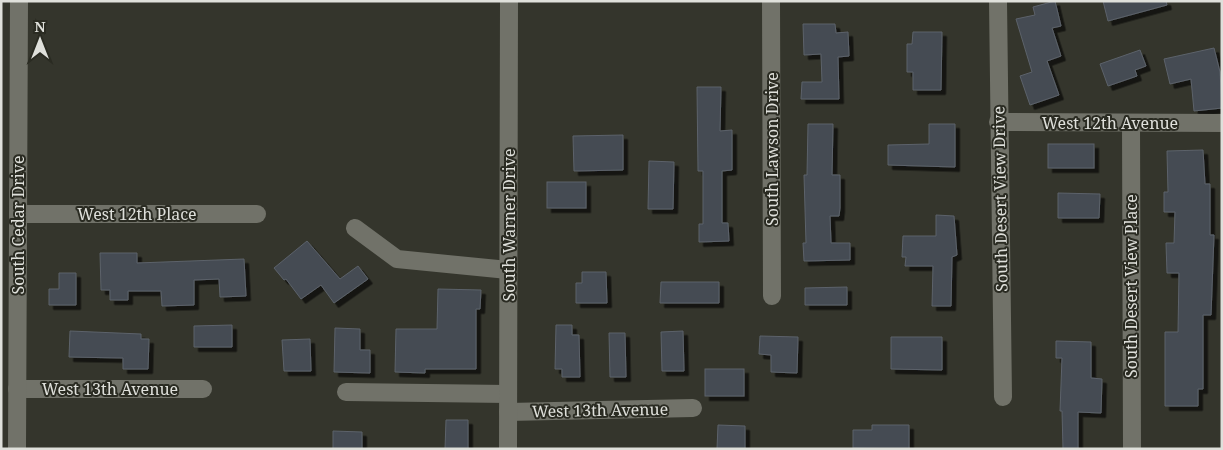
<svg xmlns="http://www.w3.org/2000/svg" width="1223" height="450" font-family="'Noto Serif',serif">
<style>
.building{fill:#454b53;stroke:#5c626a;filter:url(#shadow)}
.lines{fill:none;stroke-linecap:round;stroke-linejoin:round}
.minor{stroke:#717269;stroke-width:18}
.labels{text-anchor:middle;dominant-baseline:central;stroke-width:4;stroke-linejoin:round;paint-order:stroke}
.street-label{font-size:16px;fill:#dfe0db;stroke:#2a2b22}
</style>
<defs>
<filter id="shadow"><feDropShadow dx="4.5" dy="4.5" stdDeviation="0" flood-color="#0009"/></filter>
</defs>
<rect width="100%" height="100%" fill="#34352c"/>
<!-- building -->
<g class="building">
<polygon points="1055,1 1061,26 1052,28 1061,56 1047,61 1059,95 1030,105 1020,76 1032,72 1016,19 1035,15 1033,7"/>
<polygon points="1103,1 1166,1 1167,5 1108,21"/>
<polygon points="803,24 835,24 836,33 848,32 849,56 838,57 839,99 801,99 802,82 822,82 821,54 804,55"/>
<polygon points="913,32 942,32 941,90 913,90 913,72 907,72 907,44 912,44"/>
<polygon points="1214,48 1220,72 1222,108 1194,111 1191,79 1170,84 1164,59"/>
<polygon points="1140,50 1146,66 1135,70 1137,76 1108,86 1100,64"/>
<polygon points="697,87 721,87 720,131 732,130 732,170 722,171 722,223 728,223 729,241 699,242 699,224 703,224 703,171 698,171"/>
<polygon points="808,124 833,124 832,175 840,175 840,208 839,216 830,216 831,243 850,243 850,260 804,261 803,243 806,243 804,175 807,175"/>
<polygon points="929,124 955,124 955,167 888,165 888,145 929,144"/>
<polygon points="623,135 623,170 574,171 573,136"/>
<rect x="1048" y="144" width="46" height="24"/>
<polygon points="1203,150 1205,184 1210,184 1210,235 1214,235 1211,315 1203,315 1203,389 1198,389 1198,406 1165,406 1165,332 1178,332 1179,273 1167,273 1166,243 1174,243 1175,212 1164,212 1164,192 1168,192 1167,151"/>
<polygon points="649,161 674,162 673,209 648,209"/>
<rect x="547" y="182" width="39" height="26"/>
<polygon points="1058,193 1100,194 1099,218 1058,218"/>
<polygon points="936,215 954,216 957,255 952,257 951,306 932,306 933,266 905,266 906,257 902,257 903,236 936,236"/>
<polygon points="307,241 340,279 358,266 368,279 334,303 321,285 301,299 286,279 284,280 274,268"/>
<polygon points="100,253 137,253 137,263 244,259 246,296 220,297 219,279 194,280 194,305 162,306 161,291 128,291 128,300 110,300 110,290 101,290"/>
<polygon points="582,272 606,272 607,303 576,303 576,283 582,283"/>
<polygon points="59,273 76,273 76,305 49,305 49,289 59,289"/>
<polygon points="661,282 719,282 719,303 660,303"/>
<polygon points="847,287 847,305 805,305 805,288"/>
<polygon points="438,289 481,290 480,309 476,309 476,369 425,369 425,373 395,372 396,329 437,329"/>
<polygon points="232,325 232,347 194,347 194,326"/>
<polygon points="556,325 572,325 572,335 579,335 580,377 562,377 562,369 555,369"/>
<polygon points="335,328 360,329 360,350 370,350 370,373 334,372"/>
<polygon points="70,331 141,334 141,339 149,339 148,369 123,369 123,358 69,357"/>
<polygon points="683,331 684,371 662,371 661,332"/>
<polygon points="609,333 625,333 626,377 610,377"/>
<polygon points="760,336 798,337 797,373 771,372 771,355 759,354"/>
<polygon points="891,337 942,337 942,370 891,369"/>
<polygon points="310,339 311,371 284,371 282,340"/>
<polygon points="1056,341 1091,342 1091,378 1102,379 1101,413 1078,412 1078,449 1063,449 1062,411 1060,411 1062,358 1056,358"/>
<rect x="705" y="369" width="39" height="27"/>
<polygon points="446,420 468,420 468,449 445,449"/>
<polygon points="718,425 745,426 745,449 717,449"/>
<polygon points="872,425 909,425 909,449 853,448 853,430 872,430"/>
<polygon points="333,431 362,432 362,449 333,449"/>
</g>
<g class="lines">
<!-- minor -->
<g class="minor">
<polyline points="771,1 772,296"/>
<polyline points="998,1 1003,397"/>
<polyline points="998,122 1222,123"/>
<polyline points="1131,123 1132,449"/>
<polyline points="18,214 257,214"/>
<polyline points="355,228 397,259 508,270"/>
<polyline points="17,389 203,389"/>
<polyline points="346,392 508,394"/>
<polyline points="508,412 693,408"/>
<polyline points="17,449 19,1"/>
<polyline points="508,449 509,1"/>
</g>
</g>
<g class="labels">
<!-- street labels -->
<g class="street-label">
<text x="1110" y="123">West 12th Avenue</text>
<text transform="translate(772 149) rotate(-90)">South Lawson Drive</text>
<text transform="translate(1000 199) rotate(-91)">South Desert View Drive</text>
<text x="137" y="214">West 12th Place</text>
<text transform="translate(18 225) rotate(-90)">South Cedar Drive</text>
<text transform="translate(509 225) rotate(-90)">South Warner Drive</text>
<text transform="translate(1131 286) rotate(-90)">South Desert View Place</text>
<text x="110" y="389">West 13th Avenue</text>
<text transform="translate(600 410) rotate(-1)">West 13th Avenue</text>
</g>
</g>
<!-- border -->
<rect width="1223" height="450" fill="none" stroke="#dfe0db" stroke-width="5"/>
<!-- north arrow -->
<g transform="translate(40 40)" stroke="#2a2b22" stroke-width="4" paint-order="stroke">
<path d="M0-4L9 19L0 12L-9 19Z" fill="#dfe0db"/>
<text y="-8" font-size="14" font-weight="bold" text-anchor="middle" fill="#dfe0db">N</text>
</g>
</svg>
